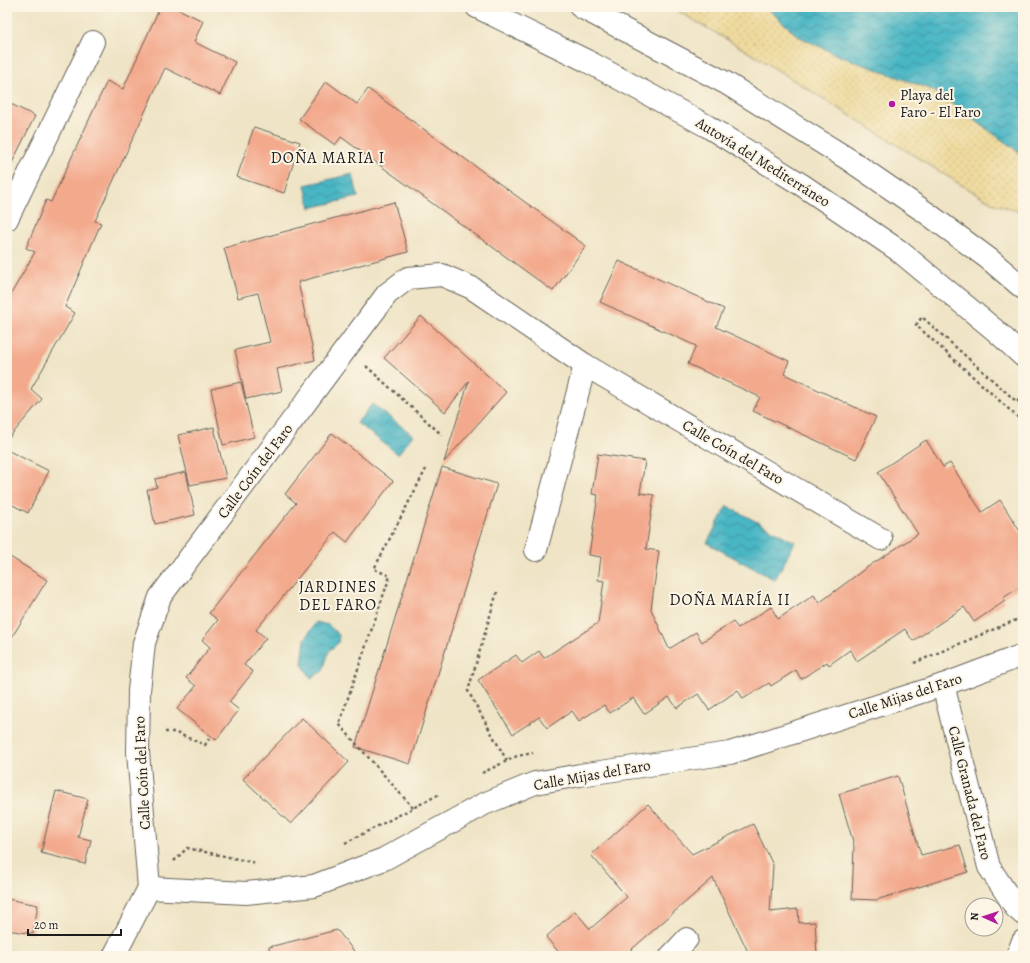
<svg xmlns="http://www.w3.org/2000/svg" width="1030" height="963" font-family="Alegreya,serif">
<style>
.sand{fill:url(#sand-dots);stroke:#857b5d}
.water{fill:url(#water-waves);stroke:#326970}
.building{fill:#f3a98c}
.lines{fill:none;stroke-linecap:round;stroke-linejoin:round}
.street-casing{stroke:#666258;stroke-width:24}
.highway-casing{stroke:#666258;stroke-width:24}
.path{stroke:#666258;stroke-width:2.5;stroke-dasharray:3 3;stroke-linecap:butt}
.street{stroke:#fff;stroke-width:22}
.highway{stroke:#fff;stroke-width:22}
.poi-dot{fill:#b5179e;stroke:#fcf5e5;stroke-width:1.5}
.labels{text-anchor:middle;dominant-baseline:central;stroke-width:4;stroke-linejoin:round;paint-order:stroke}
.poi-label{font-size:15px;fill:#1c1c1c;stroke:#fcf5e5;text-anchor:start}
.street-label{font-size:15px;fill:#1c1c1c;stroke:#fcf5e5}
.neighbourhood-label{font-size:16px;letter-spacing:1px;fill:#1c1c1c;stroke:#fcf5e5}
</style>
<defs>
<pattern id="sand-dots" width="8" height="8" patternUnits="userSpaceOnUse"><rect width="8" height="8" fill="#eeda9e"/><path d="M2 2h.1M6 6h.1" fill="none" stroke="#ccba88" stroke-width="1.8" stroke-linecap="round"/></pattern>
<pattern id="water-waves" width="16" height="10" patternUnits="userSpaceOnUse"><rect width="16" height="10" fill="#49b6c4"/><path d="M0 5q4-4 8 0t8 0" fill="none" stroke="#3c939e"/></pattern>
</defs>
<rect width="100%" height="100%" fill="#fcf5e5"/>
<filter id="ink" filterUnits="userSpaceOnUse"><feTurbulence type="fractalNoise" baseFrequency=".025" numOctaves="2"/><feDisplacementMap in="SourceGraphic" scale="8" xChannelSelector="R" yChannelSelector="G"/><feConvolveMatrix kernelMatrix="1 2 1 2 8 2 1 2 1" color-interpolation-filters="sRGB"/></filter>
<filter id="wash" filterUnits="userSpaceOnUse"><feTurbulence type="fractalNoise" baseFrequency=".012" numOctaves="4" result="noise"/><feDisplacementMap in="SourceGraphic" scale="16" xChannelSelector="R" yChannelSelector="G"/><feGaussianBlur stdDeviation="0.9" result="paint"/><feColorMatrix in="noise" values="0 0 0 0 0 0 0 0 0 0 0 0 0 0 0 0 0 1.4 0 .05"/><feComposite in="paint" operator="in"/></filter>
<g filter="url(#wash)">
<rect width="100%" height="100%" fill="#efe4c6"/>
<!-- sand -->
<polygon class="sand" points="671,7 766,7 798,36 837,55 933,90 1023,155 1023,213 995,204 958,183 755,56"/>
<!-- water -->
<g class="water">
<polygon points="766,7 1023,7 1023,155 933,90 837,55 798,36"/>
<polygon points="353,174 358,197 310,208 305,185"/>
<polygon points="372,404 413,435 398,454 357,423"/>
<polygon points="727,506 795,542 775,580 707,543"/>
<polygon points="316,622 328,625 339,635 338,643 329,651 323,671 311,678 302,664 305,639"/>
</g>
<g id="blocks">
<!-- building -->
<g class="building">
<polygon points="160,7 174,7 203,21 194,42 235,62 220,95 165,68 95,221 101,223 65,307 75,313 31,389 42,399 7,440 7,301 35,252 26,248 46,200 51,202 107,81 123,89"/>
<polygon points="326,81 357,104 368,89 586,246 553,291 341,137 335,145 299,119"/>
<polygon points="7,102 35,116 7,173"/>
<polygon points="254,127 300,142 284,193 237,177"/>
<polygon points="394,202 408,252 298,282 315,360 277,369 282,391 246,399 235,350 270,342 258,293 238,298 224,248"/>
<polygon points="619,261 724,309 716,327 789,361 784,374 876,417 856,459 753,411 760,397 688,364 696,346 600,302"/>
<polygon points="421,316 506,392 444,462 469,381 445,412 384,358"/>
<polygon points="241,382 254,437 223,445 211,389"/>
<polygon points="214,427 226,478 190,485 178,435"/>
<polygon points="332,433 393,481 347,542 335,532 256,630 266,638 244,665 253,672 229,702 239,710 216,740 177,709 196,686 186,678 210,647 202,640 218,620 209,613 296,503 285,494"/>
<polygon points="926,440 943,467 950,463 982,512 1000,500 1023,536 1023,585 1003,598 1005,601 974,622 964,607 913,641 905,629 857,661 850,650 829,665 827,662 801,679 796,670 771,686 769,683 743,699 738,690 709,710 698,694 677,708 669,697 644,714 633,698 610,713 604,705 579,721 572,711 547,728 539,717 513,734 478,680 516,655 522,663 539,651 544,658 598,623 604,581 598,580 601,557 589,555 598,495 592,494 598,454 645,461 640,493 654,495 646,549 659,551 651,609 669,649 696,632 702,642 733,622 738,628 771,607 778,619 814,595 819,603 866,568 918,534 878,472"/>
<polygon points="7,450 49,471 28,513 7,502"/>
<polygon points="442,467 497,484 410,764 355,747"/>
<polygon points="186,472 195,515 155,524 147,490 157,487 155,479"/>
<polygon points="7,555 47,580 7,645"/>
<polygon points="302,718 349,762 291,824 243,779"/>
<polygon points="898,776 921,855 960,845 968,872 876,900 852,899 854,845 839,794"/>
<polygon points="56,791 88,799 78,837 91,840 85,864 41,853"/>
<polygon points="648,804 692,854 753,824 773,865 770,912 798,909 799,923 815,922 817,956 750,956 713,878 624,956 559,956 561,955 546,937 575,911 590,929 627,897 591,855"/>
<polygon points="7,899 38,905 33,934 7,930"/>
<polygon points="337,930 358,956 270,956 269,947"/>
</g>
</g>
</g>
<g filter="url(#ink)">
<use href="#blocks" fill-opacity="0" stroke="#666258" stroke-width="1"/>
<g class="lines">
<!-- street casing -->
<g class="street-casing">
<g id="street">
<polyline points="7,219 93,42"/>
<polyline points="536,550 585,365"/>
<polyline points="943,685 989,867 1016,908 1023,914"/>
<polyline points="149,888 138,752 139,691 144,643 160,597 387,294 408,278 442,275 472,288 585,365 881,539"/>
<polyline points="114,956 149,888 246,893 314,886 384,859 484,804 535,783 580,775 730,753 943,685 1023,655"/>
<polyline points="671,956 687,939"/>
<polyline points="1017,956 1023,941"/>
</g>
</g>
<!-- highway casing -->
<g class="highway-casing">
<g id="highway">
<polyline points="477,7 587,61 707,126 802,185 898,250 996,331 1023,356"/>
<polyline points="581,7 726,83 848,159 928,214 989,259 1023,288"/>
</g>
</g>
<!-- path -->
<g class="path">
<polyline points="366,366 442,435"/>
<polyline points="1023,395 1017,402 922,317 916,325 1023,422"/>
<polyline points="497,592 468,691 507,761"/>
<polyline points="914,663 1023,617"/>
<polyline points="165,732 174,732 205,745 209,739"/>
<polyline points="482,773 517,756 533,753"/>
<polyline points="413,808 339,724 390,576 374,569 426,469"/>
<polyline points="345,843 440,794"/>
<polyline points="174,861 187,848 256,863"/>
</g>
<!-- street -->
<use href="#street" class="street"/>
<!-- highway -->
<use href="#highway" class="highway"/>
</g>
</g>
<!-- markers -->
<circle class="poi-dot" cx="892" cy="104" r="4"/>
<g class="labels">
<!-- poi labels -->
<g class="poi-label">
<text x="900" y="95">Playa del<tspan x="900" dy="17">Faro - El Faro</tspan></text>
</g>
<!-- street labels -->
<g class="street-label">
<text transform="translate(763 162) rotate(32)">Autovía del Mediterráneo</text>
<text transform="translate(733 452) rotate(30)">Calle Coín del Faro</text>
<text transform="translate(255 471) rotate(-53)">Calle Coín del Faro</text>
<text transform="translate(905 696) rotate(-18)">Calle Mijas del Faro</text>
<text transform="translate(142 773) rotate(-93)">Calle Coín del Faro</text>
<text transform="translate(592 775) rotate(-10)">Calle Mijas del Faro</text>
<text transform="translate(970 793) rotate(76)">Calle Granada del Faro</text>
</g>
<!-- neighbourhood labels -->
<g class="neighbourhood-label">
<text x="328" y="158">DOÑA MARIA I</text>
<text x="338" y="587">JARDINES<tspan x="338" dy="18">DEL FARO</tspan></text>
<text x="730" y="600">DOÑA MARÍA II</text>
</g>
</g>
<!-- margin -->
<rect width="1030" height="963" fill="none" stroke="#fcf5e5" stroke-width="24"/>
<!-- north arrow -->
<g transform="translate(984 917) rotate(273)"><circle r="19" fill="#fcf5e5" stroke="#a29e95"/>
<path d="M0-3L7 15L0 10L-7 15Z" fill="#b5179e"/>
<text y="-6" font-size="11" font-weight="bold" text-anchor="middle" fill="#1c1c1c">N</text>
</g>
<!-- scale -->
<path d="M28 929v6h93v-6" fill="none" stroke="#1c1c1c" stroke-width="2"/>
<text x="34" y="929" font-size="12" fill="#1c1c1c" stroke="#fcf5e5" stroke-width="3" paint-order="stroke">20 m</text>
</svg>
